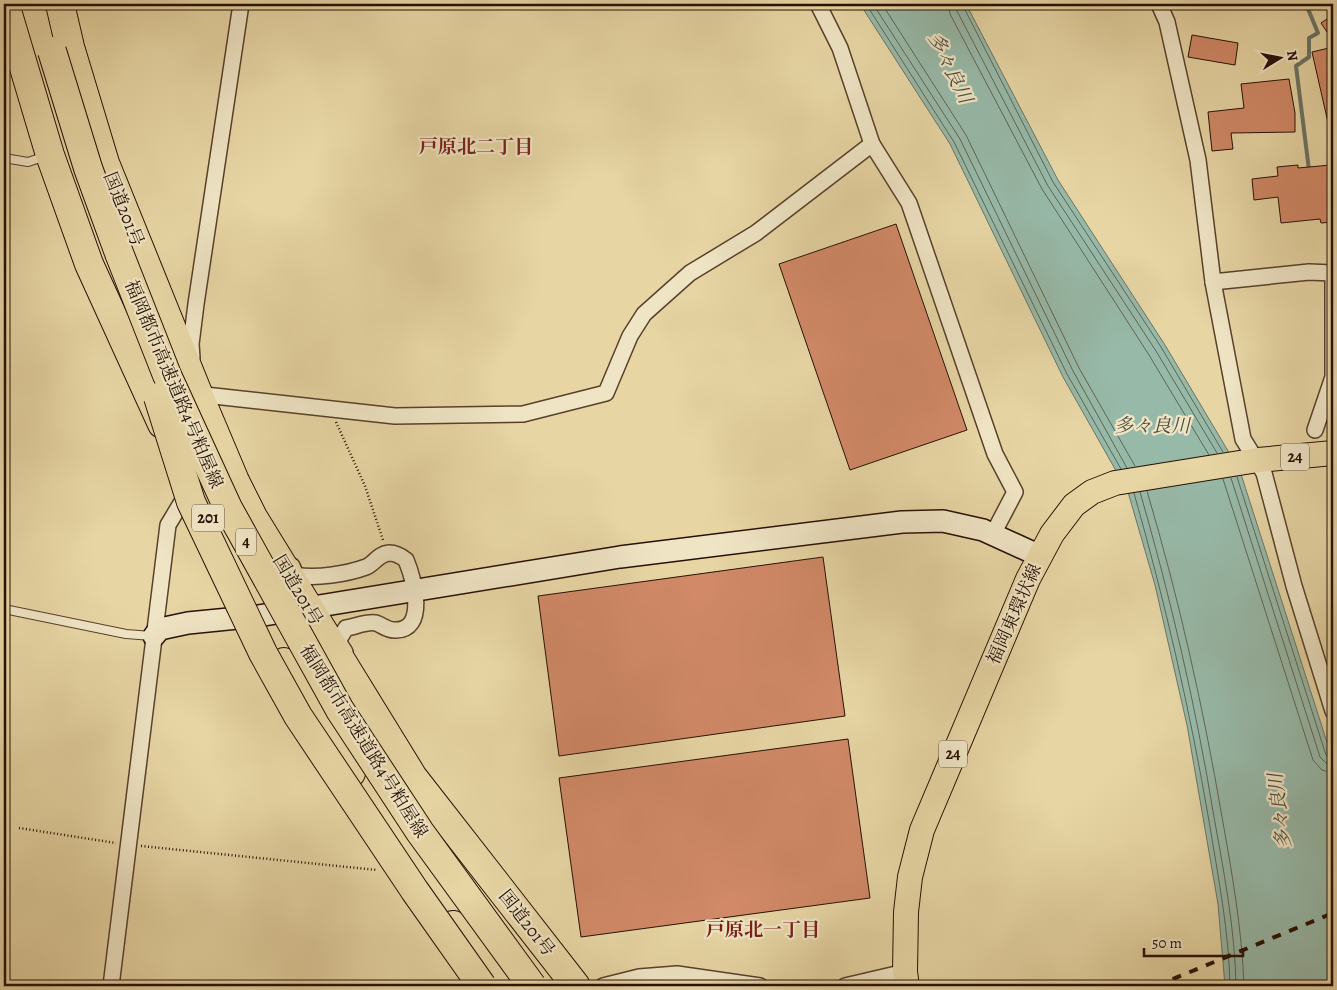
<svg xmlns="http://www.w3.org/2000/svg" width="1337" height="990" font-family="Alegreya,'Noto Serif JP',serif">
<style>
.water{fill:#97b9a8;stroke:#6a7566}
.lines{fill:none;stroke-linecap:round;stroke-linejoin:round}
.shore{stroke:#5f6456;stroke-width:1}
.stream{stroke:#6a7566;stroke-width:4}
.building{fill:#d18967;stroke:#271003}
.lane-casing{stroke:#57412b;stroke-width:10}
.street-casing{stroke:#57412b;stroke-width:18}
.secondary-casing{stroke:#271003;stroke-width:24}
.primary-casing{stroke:#271003;stroke-width:26}
.highway-casing{stroke:#271003;stroke-width:30}
.path{stroke:#271003;stroke-width:2.5;stroke-dasharray:1 2.5;stroke-linecap:butt}
.lane{stroke:#efe4c4;stroke-width:8}
.street{stroke:#efe4c4;stroke-width:15}
.secondary{stroke:#efe4c4;stroke-width:21}
.primary{stroke:#e7d5a4;stroke-width:24}
.highway{stroke:#e7d5a4;stroke-width:28}
.rail{stroke:#271003;stroke-width:4;stroke-dasharray:9 9;stroke-linecap:butt}
.highway-bridge-casing{stroke:#271003;stroke-width:30;stroke-linecap:butt}
.highway-bridge{stroke:#e7d5a4;stroke-width:28}
.labels{text-anchor:middle;dominant-baseline:central;stroke-width:4.5;stroke-linejoin:round;paint-order:stroke}
.shield{fill:#efe4c4;stroke:#63503d;stroke-width:1}
.shield-label{font-size:16px;font-weight:bold;fill:#271003}
.street-label{font-size:18px;fill:#271003;stroke:#efe4c4}
.water-label{font-size:19px;font-style:italic;fill:#4e4b3d;stroke:#efe4c4}
.neighbourhood-label{font-size:19px;font-weight:bold;fill:#7a1f14;stroke:#efe4c4}
</style>
<rect width="100%" height="100%" fill="#e7d5a4"/>
<filter id="stains"><feTurbulence type="fractalNoise" baseFrequency=".004" numOctaves="4"/><feColorMatrix values="0 0 0 0 .2 0 0 0 0 .09 0 0 0 0 .02 0 0 0 .5 -.17"/></filter>
<radialGradient id="worn" r=".72"><stop offset=".6" stop-color="#630" stop-opacity="0"/><stop offset="1" stop-color="#630" stop-opacity=".3"/></radialGradient>
<!-- water -->
<polygon class="water" points="860,4 966,4 1058,180 1165,345 1240,471 1333,761 1333,986 1225,986 1218,904 1187,725 1155,585 1128,492 1063,377 950,144"/>
<g class="lines">
<!-- shore -->
<g class="shore">
<polyline points="866,4 954,142 1067,374 1121,469"/>
<polyline points="873,4 960,139 1073,371 1127,468"/>
<polyline points="882,4 966,135 1079,368 1135,466"/>
<polyline points="948,4 950,14 1042,189 1149,355 1209,455"/>
<polyline points="956,4 957,11 1048,186 1156,351 1217,453"/>
<polyline points="962,4 1053,182 1161,347 1223,452"/>
<polyline points="1237,477 1326,755 1333,759"/>
<polyline points="1231,478 1320,757 1326,763 1333,765"/>
<polyline points="1223,479 1313,760 1322,770 1333,773"/>
<path d="M1147 491C1179 599 1203 706 1222 817 1232 873 1242 929 1244 986"/>
<path d="M1140 492C1171 599 1196 707 1214 817 1224 873 1235 929 1236 986"/>
<path d="M1134 493C1165 602 1190 710 1209 821 1218 876 1229 931 1230 986"/>
</g>
<!-- stream -->
<polyline class="stream" points="1306,4 1318,33 1309,38 1309,57 1296,66 1309,170"/>
</g>
<!-- building -->
<g class="building">
<polygon points="1333,15 1333,41 1321,23"/>
<polygon points="1192,35 1238,43 1235,65 1188,57"/>
<polygon points="1333,47 1333,126 1329,127 1312,52"/>
<polygon points="1289,79 1295,113 1295,132 1231,133 1233,149 1212,151 1208,112 1244,108 1241,84"/>
<polygon points="1298,165 1298,168 1331,165 1333,222 1321,223 1320,219 1281,223 1278,197 1254,200 1252,179 1278,176 1277,167"/>
<polygon points="896,224 967,430 850,470 779,264"/>
<polygon points="823,557 845,716 559,756 538,596"/>
<polygon points="848,739 870,898 581,937 559,778"/>
</g>
<g class="lines">
<!-- lane casing -->
<g class="lane-casing">
<g id="lane">
<polyline points="4,158 28,162 46,156"/>
<polyline points="4,609 126,634 152,636"/>
</g>
</g>
<!-- street casing -->
<g class="street-casing">
<g id="street">
<polyline points="818,4 840,48 872,144 909,203 995,454 1015,492 993,534"/>
<polyline points="1159,4 1167,22 1198,160 1213,282 1243,439 1264,473 1294,586 1333,711"/>
<polyline points="1213,282 1309,272 1333,273 1333,377 1315,430"/>
<polyline points="192,358 191,344 196,304 241,4"/>
<polyline points="205,395 395,416 523,414 606,393 630,336 644,314 690,273 756,233 872,144"/>
<path d="M292 566 296 575C315 579 347 574 366 567 374 564 378 554 389 553 396 553 401 556 406 560 414 579 428 632 394 630 387 630 382 625 376 623 368 621 354 627 346 628L338 641 345 652"/>
<polyline points="111,986 168,525 183,500"/>
<polyline points="603,986 639,977 677,974 760,986"/>
<polyline points="845,986 905,972"/>
</g>
</g>
<!-- secondary casing -->
<g class="secondary-casing">
<polyline id="secondary" points="154,636 160,629 188,623 258,616 620,557 902,522 943,521 983,530 1040,556"/>
</g>
<!-- primary casing -->
<g class="primary-casing">
<polyline id="primary" points="907,986 905,972 906,912 910,877 922,830 1028,579 1052,534 1074,505 1092,492 1115,483 1258,460 1333,453"/>
</g>
<!-- highway casing -->
<g class="highway-casing">
<g id="highway">
<polyline points="5,4 50,155 89,264 162,424"/>
<polyline points="60,4 70,47 105,163 200,398 235,481 253,517 413,777 576,986"/>
<polyline points="284,662 351,773"/>
<polyline points="453,925 502,986"/>
</g>
</g>
<!-- path -->
<g class="path">
<polyline points="336,422 365,486 383,540"/>
<polyline points="19,828 116,843"/>
<polyline points="141,846 377,870"/>
</g>
<!-- lane -->
<use href="#lane" class="lane"/>
<!-- street -->
<use href="#street" class="street"/>
<!-- secondary -->
<use href="#secondary" class="secondary"/>
<!-- primary -->
<use href="#primary" class="primary"/>
<!-- highway -->
<use href="#highway" class="highway"/>
<!-- rail -->
<polyline class="rail" points="1156,986 1333,913"/>
<!-- highway-bridge casing -->
<g class="highway-bridge-casing">
<g id="highway-bridge">
<polyline points="52,51 88,168 119,253 167,375 228,508 340,710 420,832 532,986"/>
<polyline points="158,397 191,502 263,653 298,716 415,891 482,986"/>
</g>
</g>
<!-- highway-bridge -->
<use href="#highway-bridge" class="highway-bridge"/>
</g>
<g class="labels">
<!-- shield labels -->
<g class="shield">
<rect x="1281" y="443.5" width="28" height="27" rx="4"/>
<rect x="192" y="504.5" width="32" height="27" rx="4"/>
<rect x="236" y="528.5" width="20" height="27" rx="4"/>
<rect x="939" y="740.5" width="28" height="27" rx="4"/>
</g>
<g class="shield-label">
<text x="1295" y="457">24</text>
<text x="208" y="518">201</text>
<text x="246" y="542">4</text>
<text x="953" y="754">24</text>
</g>
<!-- street labels -->
<g class="street-label">
<text transform="translate(124 209) rotate(68)">国道201号</text>
<text transform="translate(174 384) rotate(67)">福岡都市高速道路4号粕屋線</text>
<text transform="translate(298 590) rotate(59)">国道201号</text>
<text transform="translate(1014 614) rotate(-66)">福岡東環状線</text>
<text transform="translate(364 741) rotate(58)">福岡都市高速道路4号粕屋線</text>
<text transform="translate(527 923) rotate(52)">国道201号</text>
</g>
<!-- water labels -->
<g class="water-label">
<text transform="translate(950 68) rotate(64)">多々良川</text>
<text x="1152" y="426">多々良川</text>
<text transform="translate(1280 811) rotate(-97)">多々良川</text>
</g>
<!-- neighbourhood labels -->
<g class="neighbourhood-label">
<text x="476" y="147">戸原北二丁目</text>
<text x="763" y="930">戸原北一丁目</text>
</g>
</g>
<!-- margin -->
<rect width="1337" height="990" fill="none" stroke="#e7d5a4" stroke-width="20"/>
<rect x="5" y="5" width="1327" height="980" fill="none" stroke="#271003" stroke-width="2.5"/>
<rect x="10" y="10" width="1317" height="970" fill="none" stroke="#271003"/>
<!-- north arrow -->
<g transform="translate(1280 58) rotate(80)" stroke="#efe4c4" stroke-width="4" paint-order="stroke">
<path d="M0-4L9 19L0 12L-9 19Z" fill="#271003"/>
<text y="-8" font-size="14" font-weight="bold" text-anchor="middle" fill="#271003">N</text>
</g>
<!-- scale -->
<path d="M1144 948v8h99v-8" fill="none" stroke="#271003" stroke-width="2.5"/>
<text x="1152" y="948" font-size="15" fill="#271003" stroke="#efe4c4" stroke-width="4" paint-order="stroke">50 m</text>
<rect width="100%" height="100%" filter="url(#stains)"/>
<rect width="100%" height="100%" fill="url(#worn)"/>
</svg>
